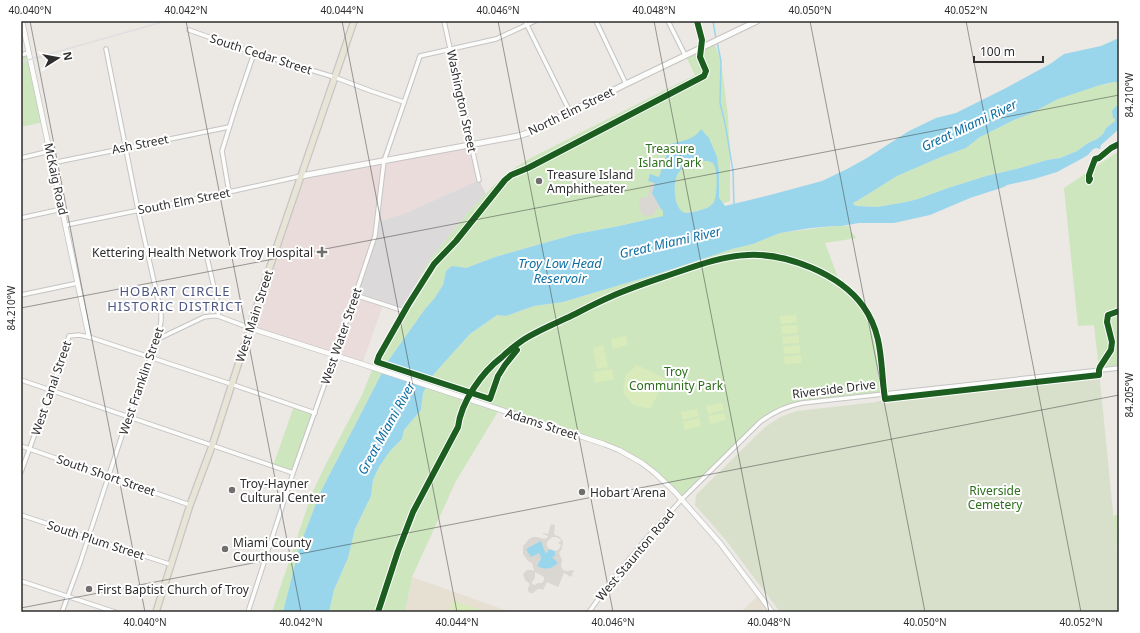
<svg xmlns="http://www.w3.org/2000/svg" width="1140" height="633" font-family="'Noto Sans',sans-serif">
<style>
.industrial{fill:#dcd9db}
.education{fill:#e6e0d3}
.medical{fill:#e9dcdb}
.green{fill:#cee6be}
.cemetery{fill:#d8e0cc}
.pitch{fill:#d9eabb}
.plaza{fill:#dad6d2;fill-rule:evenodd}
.water{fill:#99d6ec;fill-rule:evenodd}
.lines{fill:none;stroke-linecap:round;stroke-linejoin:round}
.stream{stroke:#99d6ec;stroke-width:1.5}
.minor-casing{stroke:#c5c4c5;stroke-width:5.5}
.tertiary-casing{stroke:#c5c4c5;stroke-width:6}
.secondary-casing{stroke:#c5c4c5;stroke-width:7}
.primary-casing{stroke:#c6c5c4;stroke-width:8}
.minor{stroke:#fcfcfb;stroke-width:3.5}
.tertiary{stroke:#fcfcfb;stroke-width:4.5}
.secondary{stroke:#fcfcfb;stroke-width:5}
.primary{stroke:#e8e4d6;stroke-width:5.5}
.rail{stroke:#dfdfe1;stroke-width:1.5}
.cycleway-casing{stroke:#fff;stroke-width:8}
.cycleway{stroke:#1b5e20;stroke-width:6}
.ticks{fill:none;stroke:#2e2e2e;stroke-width:1;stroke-opacity:0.45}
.poi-dot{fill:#706f6e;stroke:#fff;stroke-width:1.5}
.labels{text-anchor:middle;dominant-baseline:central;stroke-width:4;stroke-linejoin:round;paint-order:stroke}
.street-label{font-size:12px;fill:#2e2e2e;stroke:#fff}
.park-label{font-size:12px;fill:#2c6e1b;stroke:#fff}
.poi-label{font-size:12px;fill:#2e2e2e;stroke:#fff;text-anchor:start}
.water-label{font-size:13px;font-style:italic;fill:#0d6fa3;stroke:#fff}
.neighbourhood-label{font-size:13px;letter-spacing:1px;fill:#4d5680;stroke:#fff}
.neatline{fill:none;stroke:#2e2e2e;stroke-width:1.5}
.ticks-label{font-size:10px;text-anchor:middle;fill:#2e2e2e}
</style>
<rect width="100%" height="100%" fill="#ece8e4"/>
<!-- industrial -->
<polygon class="industrial" points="479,180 486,194 470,210 431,258 401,310 355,295 377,222 408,212"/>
<!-- education -->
<g class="education">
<polygon points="412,577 511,612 405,612"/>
<polygon points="759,594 772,612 741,612"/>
</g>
<!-- medical -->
<polygon class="medical" points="470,145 479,180 408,212 377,222 375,236 355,295 383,305 362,364 250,328 301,176"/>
<!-- green -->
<g class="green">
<polygon points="714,42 721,61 728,116 730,154 730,201 709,208 686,213 663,216 619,226 576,234 495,257 466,268 446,271 443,285 434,300 425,309 388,361 320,493 299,548 283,612 272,612 312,493 327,462 362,395 382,345 401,310 431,258 470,210 504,175 527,160 574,136 695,75 685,55"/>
<polygon points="28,53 44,122 21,127 21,55"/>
<polygon points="1115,81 1119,83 1119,105 1115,107 1113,114 1115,121 1106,128 1103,134 1097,139 1088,143 1077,151 1060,158 1047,160 1020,168 986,176 945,189 918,199 906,202 877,207 856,206 853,204 854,202 857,201 897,176 941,157 966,148 980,137 1014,120 1030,114 1058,99 1100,84 1105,85"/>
<polygon points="1119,151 1119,368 1099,370 1094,325 1078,326 1064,188"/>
<polygon points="835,226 849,226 850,231 857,238 825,243 839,280 831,279 859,301 873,323 882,360 884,394 796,404 765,418 682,499 649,468 619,450 499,410 456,481 412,577 405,612 329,612 334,590 348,558 355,529 371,496 373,480 379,467 390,451 402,439 404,430 421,410 423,393 433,375 470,334 497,315 506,316 534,306 563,302 660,273 732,249 753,244 780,233"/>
<polygon points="294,406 315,413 293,473 273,466"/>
<polygon points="1119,514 1119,573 1113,516"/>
</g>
<!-- cemetery -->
<polygon class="cemetery" points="1099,370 1119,573 1119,612 780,612 725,539 695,505 696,495 765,427 780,417 797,411 876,402 885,399 884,394"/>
<!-- pitch -->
<g class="pitch">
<polygon points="796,315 797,322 781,324 780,316"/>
<polygon points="797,325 798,333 782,334 781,326"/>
<polygon points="799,335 799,343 783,344 782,337"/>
<polygon points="626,336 628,345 613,349 611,339"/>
<polygon points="603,345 608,367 597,369 593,348"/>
<polygon points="800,345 800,353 784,354 783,347"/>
<polygon points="801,355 801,363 785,364 784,357"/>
<polygon points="637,365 666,379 650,409 633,405 623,393 625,376"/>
<polygon points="612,369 614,379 595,383 593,372"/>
<polygon points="722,403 724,410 708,414 706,406"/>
<polygon points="697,409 699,416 683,420 681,412"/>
<polygon points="724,413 726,420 710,424 708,416"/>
<polygon points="699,418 701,426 685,430 683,422"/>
<polygon points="453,601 454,601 487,612 449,612"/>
</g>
<!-- plaza -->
<g class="plaza">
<polygon points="652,182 655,183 652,193 661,209 656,209 655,212 653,215 649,216 643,215 641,212 639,208 640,199 643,197 647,198"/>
<path d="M551 524 555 525 554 533 555 535 560 537 563 542 562 548 559 553 562 560 561 566 563 570 567 571 574 570 571 577 564 573 558 587 547 582 543 590 541 589H538L533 593H530L528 591V588L530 584 525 580 523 574 527 570H531L534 571V570L532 563 528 561 523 554V546L529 539 533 537H537L544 539 547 538 548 536 543 534V533L548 534ZM552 537H556L560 539 561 541 558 543 561 545V546L558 550 555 551 552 557 555 566 546 569 537 566 541 558 539 553 545 552 547 554 549 549 547 546V542ZM535 572 544 577V580L542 583H538L535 585 532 584V582L535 578Z"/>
</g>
<!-- water -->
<g class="water">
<path d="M1119 38V83C1113 80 1106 85 1100 85L1058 99 1030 114 1014 120 980 137 966 148 941 157 897 176 857 201 854 202 853 204 856 206 877 207 906 202 918 199 945 189 986 176 1020 168 1047 160 1060 158 1077 151 1088 143 1097 139 1103 134 1106 128 1115 121V119L1113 118 1112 111 1115 107 1119 105V129L1101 145 1100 149 1096 148 1093 149 1088 155 1083 158 1057 172 1034 179 1007 185 1004 187 970 198 930 215 894 223H859L841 226H835L811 228 780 233 753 244 732 249 660 273 563 302 534 306 506 316 497 315 470 334 433 375 423 393 421 410 404 430 402 439 390 451 379 467 373 480 371 496 355 529 348 558 334 590 329 612H283L299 548 320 493 388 361 425 309 434 299 443 285 446 271 452 266 466 268 495 257 576 234 619 226 663 216V211L661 209 652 193 655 183 648 181 650 174 659 177 670 144C682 141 694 140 701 129L709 138 717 157 719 172V198L725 206 770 195 822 181 847 169 867 158 909 131 936 118 956 113 1004 89 1050 64 1064 54 1101 46ZM703 161C708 161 712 161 714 165 718 172 717 195 714 202 713 204 709 207 707 208 704 209 690 213 686 213 673 211 672 181 679 172 684 166 696 162 703 161Z"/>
<path d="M541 541 545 552 547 553 549 549 555 551V556L552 557 558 563C551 570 545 570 537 566L541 558 539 553 531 557 526 549Z"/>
</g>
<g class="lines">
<!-- stream -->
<g class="stream">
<polyline points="713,21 716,39"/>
<polyline points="717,42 721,61 720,103 725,123 733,171 734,205"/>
</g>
<!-- minor casing -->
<g class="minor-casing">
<g id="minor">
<polyline points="444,21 479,180"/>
<polyline points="525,21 570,112"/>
<polyline points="596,21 626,84"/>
<polyline points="668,21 685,55"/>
<polyline points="189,30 254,53 334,77 371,91 404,102"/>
<polyline points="21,55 28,53"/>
<polyline points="21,158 50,151"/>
<polyline points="52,163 229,127"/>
<polyline points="229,192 222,151 236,106 254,53"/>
<polyline points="21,218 62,209"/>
<polyline points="66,225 229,192 301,176"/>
<polyline points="206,253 219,309 218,316"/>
<polyline points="21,295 78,283"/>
<polyline points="355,295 401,310"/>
<polyline points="158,339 204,317 212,316 218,316 250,328"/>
<polyline points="21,380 293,473"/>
<polyline points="21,446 190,505"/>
<polyline points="21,472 51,390 69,336 79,335 89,337 231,384 315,413"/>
<polyline points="21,515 172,565"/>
<polyline points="21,581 115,612"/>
<polyline points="62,612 80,563 128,417 158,339 161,321 161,313 138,210 106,49"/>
<polyline points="248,612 293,473 335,355 375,236 384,161 420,56 496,39 535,21"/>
<path d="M589 612 609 584 646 539 682 499 760 422C773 412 786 406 802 403L1119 368"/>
</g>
</g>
<!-- tertiary casing -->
<g class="tertiary-casing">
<g id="tertiary">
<polyline points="22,21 89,337"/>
<polyline points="250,328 362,364 604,444 619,450 642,463 655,473 675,492 720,543 772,612"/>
</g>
</g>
<!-- secondary casing -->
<g class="secondary-casing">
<polyline id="secondary" points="301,176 518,136 528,133 626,84 757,21"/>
</g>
<!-- primary casing -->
<g class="primary-casing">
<polyline id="primary" points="156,612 190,505 212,446 263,287 354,21"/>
</g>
<!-- minor -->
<use href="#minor" class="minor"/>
<!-- tertiary -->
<use href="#tertiary" class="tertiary"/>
<!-- secondary -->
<use href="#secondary" class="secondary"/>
<!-- primary -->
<use href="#primary" class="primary"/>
<!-- rail -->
<polyline class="rail" points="21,62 166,21"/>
<!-- cycleway casing -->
<g class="cycleway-casing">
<g id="cycleway">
<polyline points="1090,179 1089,181 1089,175 1095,159 1099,158 1111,148 1119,144"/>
<polyline points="517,350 505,365 498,376 490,399 377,362 379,356 408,305 434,264 456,241 505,180 511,175 528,168 704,76 706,71 700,57 702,40 697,21"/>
<path d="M378 612 398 551 413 512 458 427C461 402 482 372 502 357 508 351 516 345 523 340 537 331 554 324 569 317 583 310 596 303 610 297 632 287 655 280 678 272 701 264 724 256 748 255 787 253 840 274 863 306 884 335 880 365 885 399L1099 375V370L1100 367 1111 350 1112 342 1107 322 1108 315 1119 311"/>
</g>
</g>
<!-- cycleway -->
<use href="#cycleway" class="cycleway"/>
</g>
<!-- ticks -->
<path class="ticks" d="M30 21 145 612M186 21 301 612M342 21 457 612M498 21 613 612M654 21 769 612M810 21 925 612M966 21 1081 612M21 308 1119 95M21 608 1119 395"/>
<!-- markers -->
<g class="poi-dot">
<circle cx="539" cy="181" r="4"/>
<path d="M320 246h4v4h4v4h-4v4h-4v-4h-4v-4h4z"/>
<circle cx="232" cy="490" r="4"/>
<circle cx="582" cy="492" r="4"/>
<circle cx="225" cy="549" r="4"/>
<circle cx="89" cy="589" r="4"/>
</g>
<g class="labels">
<!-- street labels -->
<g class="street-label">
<text transform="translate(261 54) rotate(18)">South Cedar Street</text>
<text transform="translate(462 101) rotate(78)">Washington Street</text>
<text transform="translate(571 111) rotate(-26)">North Elm Street</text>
<text transform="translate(140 144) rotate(-11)">Ash Street</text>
<text transform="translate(56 179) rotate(78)">McKaig Road</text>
<text transform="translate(184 201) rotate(-11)">South Elm Street</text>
<text transform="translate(254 316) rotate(-72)">West Main Street</text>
<text transform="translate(341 336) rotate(-71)">West Water Street</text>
<text transform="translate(141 381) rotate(-71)">West Franklin Street</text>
<text transform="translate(51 388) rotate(-71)">West Canal Street</text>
<text transform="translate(834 389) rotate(-7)">Riverside Drive</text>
<text transform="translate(542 424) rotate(18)">Adams Street</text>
<text transform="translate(106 475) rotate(19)">South Short Street</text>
<text transform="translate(96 540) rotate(18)">South Plum Street</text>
<text transform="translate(635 555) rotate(-50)">West Staunton Road</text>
</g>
<!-- park labels -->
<g class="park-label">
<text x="670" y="148">Treasure<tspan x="670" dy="14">Island Park</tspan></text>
<text x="676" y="371">Troy<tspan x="676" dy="14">Community Park</tspan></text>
<text x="995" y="490">Riverside<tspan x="995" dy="14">Cemetery</tspan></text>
</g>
<!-- poi labels -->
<g class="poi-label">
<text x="547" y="174">Treasure Island<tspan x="547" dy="14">Amphitheater</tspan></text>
<text x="313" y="252" text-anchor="end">Kettering Health Network Troy Hospital</text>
<text x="240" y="483">Troy-Hayner<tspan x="240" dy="14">Cultural Center</tspan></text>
<text x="590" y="492">Hobart Arena</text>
<text x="233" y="542">Miami County<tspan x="233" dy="14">Courthouse</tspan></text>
<text x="97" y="589">First Baptist Church of Troy</text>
</g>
<!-- water labels -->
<g class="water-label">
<text transform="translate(969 125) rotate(-25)">Great Miami River</text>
<text transform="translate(670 242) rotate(-13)">Great Miami River</text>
<text x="560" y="263">Troy Low Head<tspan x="560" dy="15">Reservoir</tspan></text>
<text transform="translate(386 428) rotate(-61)">Great Miami River</text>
</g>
<!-- neighbourhood labels -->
<g class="neighbourhood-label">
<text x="175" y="291">HOBART CIRCLE<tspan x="175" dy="15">HISTORIC DISTRICT</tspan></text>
</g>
</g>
<!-- border -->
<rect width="1140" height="633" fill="none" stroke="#ffffff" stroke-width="44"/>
<!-- north arrow -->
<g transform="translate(58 58) rotate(79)" stroke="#ffffff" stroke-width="3" paint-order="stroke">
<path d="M0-3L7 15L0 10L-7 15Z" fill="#2e2e2e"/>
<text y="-6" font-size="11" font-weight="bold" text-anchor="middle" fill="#2e2e2e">N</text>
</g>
<!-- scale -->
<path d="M974 56v6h69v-6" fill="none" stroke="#2e2e2e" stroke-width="2"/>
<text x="980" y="56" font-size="12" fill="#2e2e2e" stroke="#ffffff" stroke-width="3" paint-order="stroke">100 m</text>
<rect x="22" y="22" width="1096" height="589" class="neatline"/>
<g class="ticks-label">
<text x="30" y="14">40.040°N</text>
<text x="186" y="14">40.042°N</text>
<text x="342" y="14">40.044°N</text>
<text x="498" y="14">40.046°N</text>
<text x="654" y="14">40.048°N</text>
<text x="810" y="14">40.050°N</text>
<text x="966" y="14">40.052°N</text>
<text transform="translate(1129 95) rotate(-90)" y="4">84.210°W</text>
<text transform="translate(11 308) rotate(-90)" y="4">84.210°W</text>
<text transform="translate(1129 395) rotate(-90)" y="4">84.205°W</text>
<text x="145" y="626">40.040°N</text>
<text x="301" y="626">40.042°N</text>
<text x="457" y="626">40.044°N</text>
<text x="613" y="626">40.046°N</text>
<text x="769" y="626">40.048°N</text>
<text x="925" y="626">40.050°N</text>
<text x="1081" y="626">40.052°N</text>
</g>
</svg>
